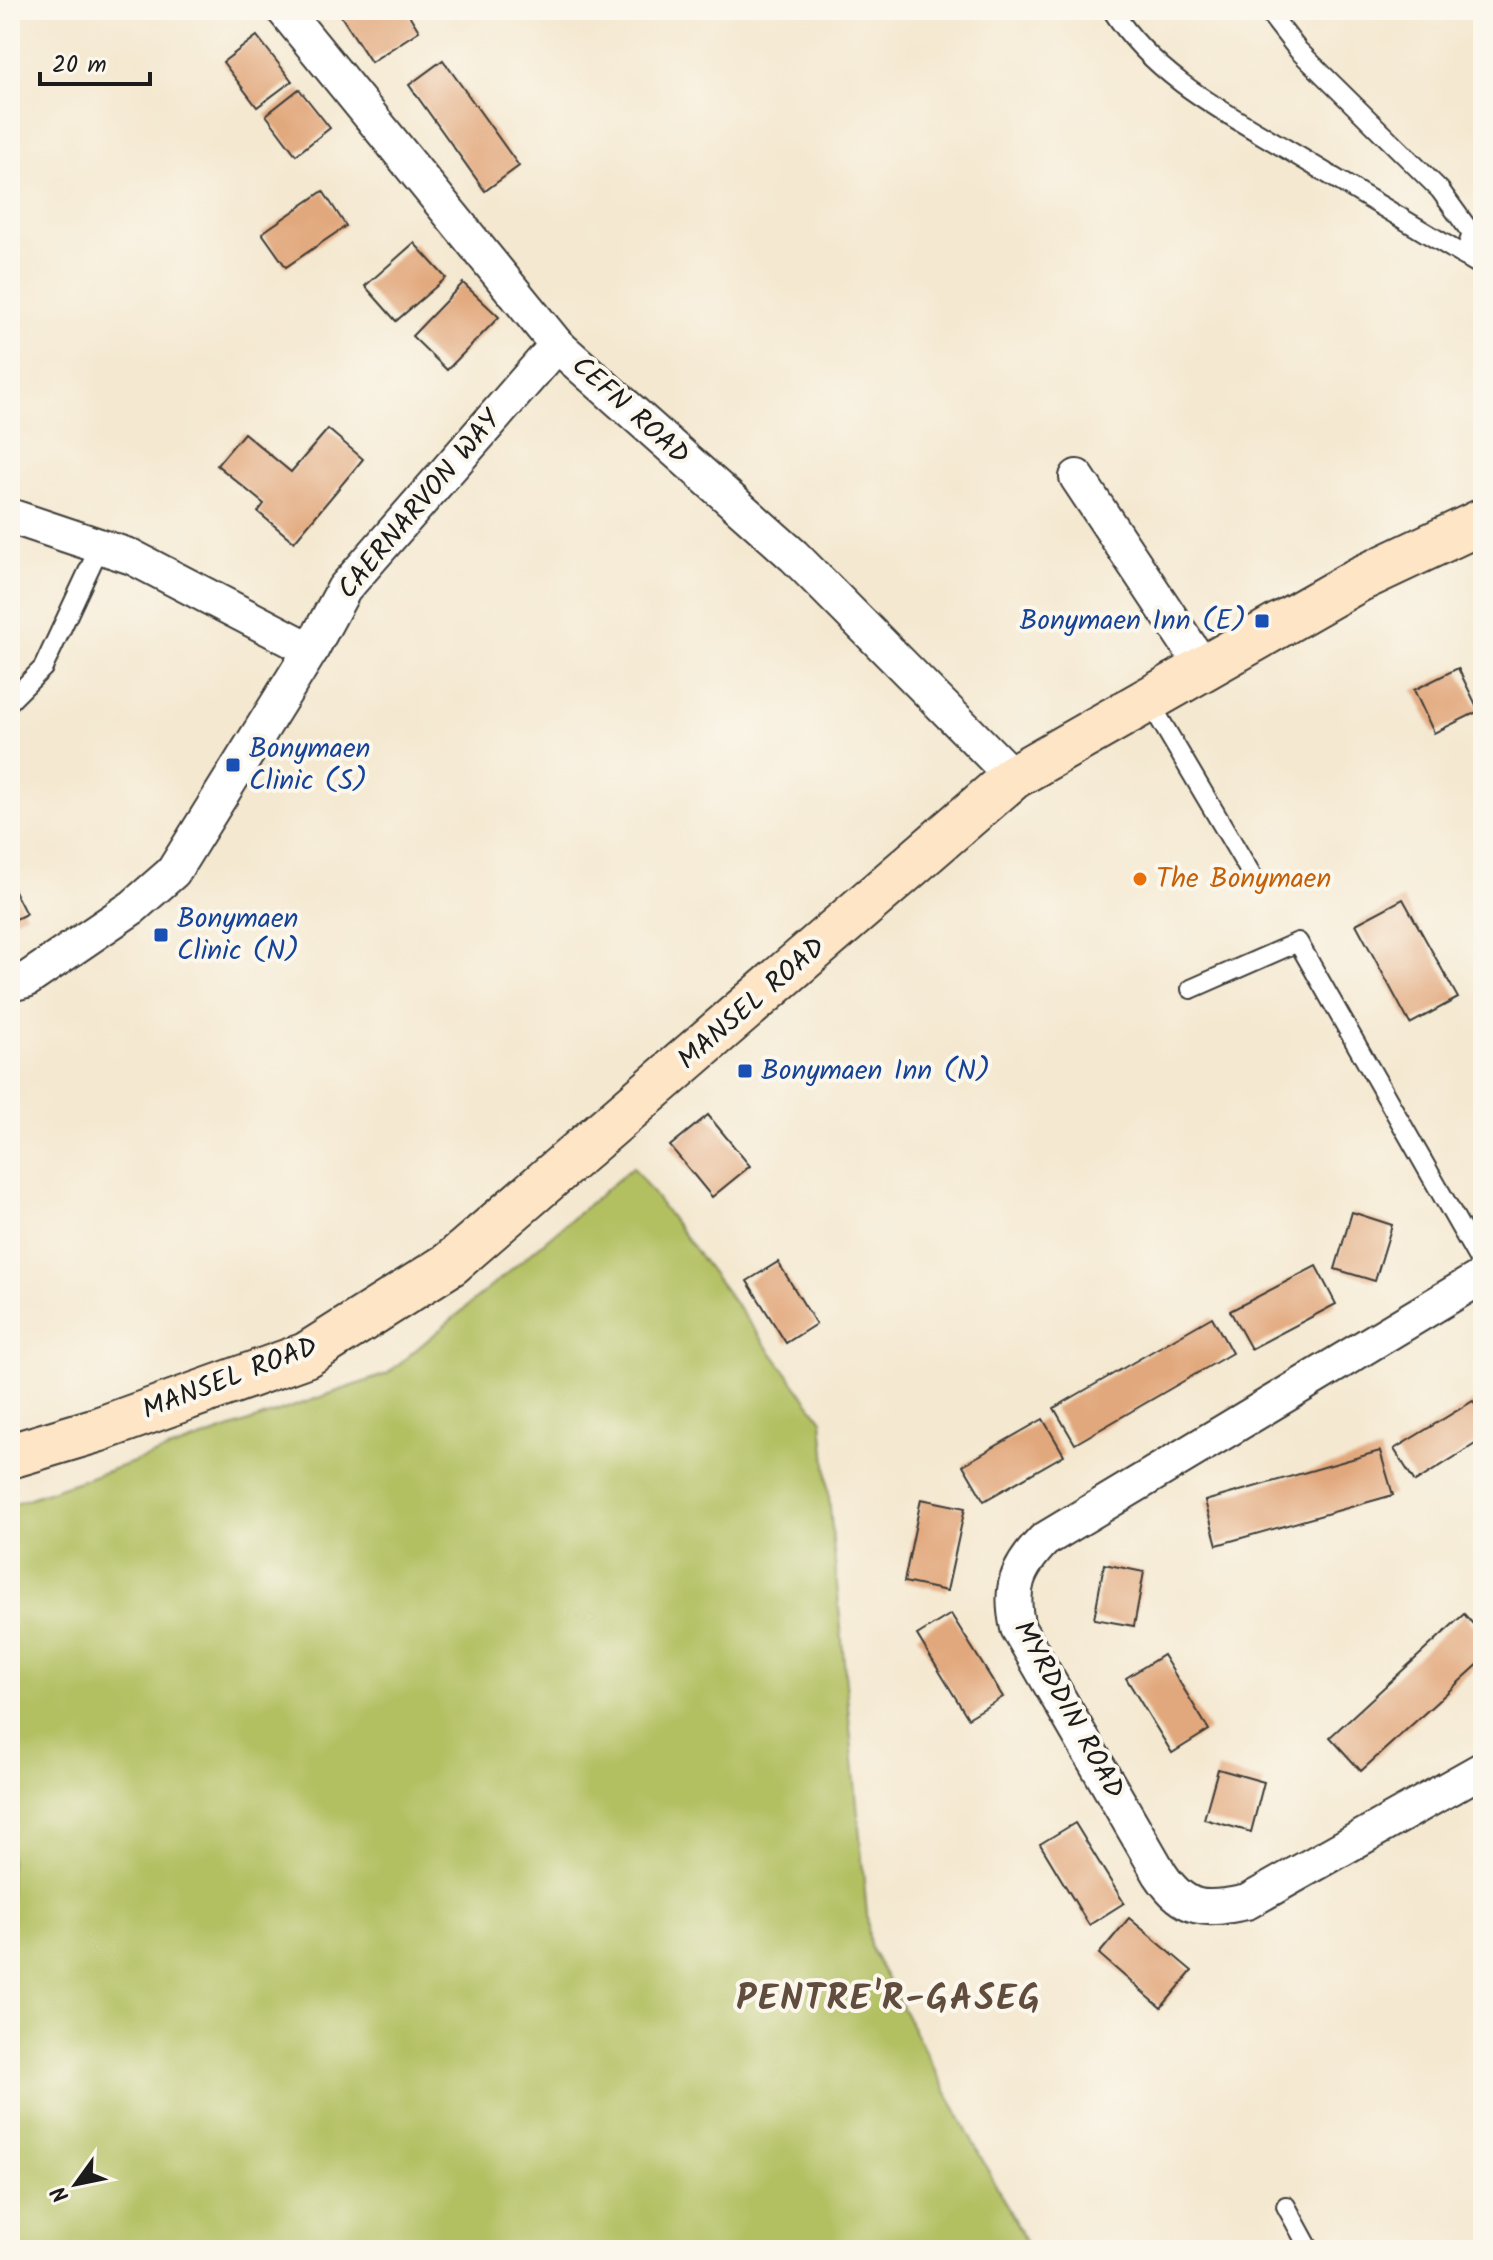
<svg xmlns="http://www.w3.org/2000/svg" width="1493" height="2260" font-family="Kalam,sans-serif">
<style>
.green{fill:#b3c062;stroke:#686e3f;stroke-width:2}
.building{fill:#e2a87d}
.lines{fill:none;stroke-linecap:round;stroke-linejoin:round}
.lane-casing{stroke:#3c3b37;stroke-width:22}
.street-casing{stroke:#3c3b37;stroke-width:38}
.secondary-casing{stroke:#3c3b37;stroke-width:48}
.lane{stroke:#fff;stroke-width:18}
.street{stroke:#fff;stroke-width:34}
.secondary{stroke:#fde5c5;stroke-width:44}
.transit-dot{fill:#1a4fb4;stroke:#fbf7ec;stroke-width:3}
.food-dot{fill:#e8710a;stroke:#fbf7ec;stroke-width:3}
.labels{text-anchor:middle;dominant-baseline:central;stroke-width:8;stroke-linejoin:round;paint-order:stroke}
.street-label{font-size:28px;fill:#1c1c1c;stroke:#fbf7ec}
.transit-label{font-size:28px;fill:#164399;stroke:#fbf7ec;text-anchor:start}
.food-label{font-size:28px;fill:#c56008;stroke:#fbf7ec;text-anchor:start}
.district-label{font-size:36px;font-weight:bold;letter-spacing:2px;fill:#614d3e;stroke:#fbf7ec}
</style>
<rect width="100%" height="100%" fill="#fbf7ec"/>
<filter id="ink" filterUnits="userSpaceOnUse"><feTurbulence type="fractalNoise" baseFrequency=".0125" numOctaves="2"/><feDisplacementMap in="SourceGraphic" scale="16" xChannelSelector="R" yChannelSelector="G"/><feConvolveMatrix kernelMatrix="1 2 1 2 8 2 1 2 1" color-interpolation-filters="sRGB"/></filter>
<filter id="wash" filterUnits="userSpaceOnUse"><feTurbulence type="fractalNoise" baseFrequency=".006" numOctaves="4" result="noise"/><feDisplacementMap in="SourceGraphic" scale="32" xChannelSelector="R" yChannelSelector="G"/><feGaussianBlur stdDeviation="1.8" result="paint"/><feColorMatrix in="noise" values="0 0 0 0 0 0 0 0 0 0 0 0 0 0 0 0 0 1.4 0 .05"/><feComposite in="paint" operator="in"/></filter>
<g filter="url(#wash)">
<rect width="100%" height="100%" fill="#f4e8d0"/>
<!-- green -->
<polygon class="green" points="633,1167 822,1420 870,1947 1030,2250 10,2250 10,1505 387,1374"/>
<g id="blocks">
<!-- building -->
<g class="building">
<polygon points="337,10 406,10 419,31 371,62"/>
<polygon points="257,36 292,81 257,107 223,62"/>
<polygon points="443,60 519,166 485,191 409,85"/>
<polygon points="299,89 330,128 296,155 266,115"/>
<polygon points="323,191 346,226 286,267 262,233"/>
<polygon points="414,243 446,278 396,321 365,286"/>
<polygon points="463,283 499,317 447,370 412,336"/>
<polygon points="328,429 363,459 294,542 258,512 264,504 217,465 244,433 291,472"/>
<polygon points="1458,668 1479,711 1434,733 1414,690"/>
<polygon points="10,883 26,914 10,922"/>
<polygon points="1403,899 1458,998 1410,1024 1356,924"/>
<polygon points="708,1115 750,1166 712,1197 670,1146"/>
<polygon points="1352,1212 1392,1225 1375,1281 1335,1269"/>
<polygon points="778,1262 816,1324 786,1343 747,1281"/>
<polygon points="1316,1266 1336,1304 1251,1349 1230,1311"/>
<polygon points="1212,1317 1232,1353 1075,1444 1054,1408"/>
<polygon points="1473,1401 1483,1418 1483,1439 1415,1482 1394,1449"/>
<polygon points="1043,1419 1064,1455 984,1501 963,1465"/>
<polygon points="1380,1451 1393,1495 1217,1545 1205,1501"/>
<polygon points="921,1499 965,1508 947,1591 904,1582"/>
<polygon points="1104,1564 1144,1572 1134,1626 1094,1619"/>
<polygon points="951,1614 1003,1697 968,1718 917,1635"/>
<polygon points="1464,1614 1483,1635 1483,1660 1361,1771 1330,1737"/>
<polygon points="1163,1655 1209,1730 1172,1753 1126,1678"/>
<polygon points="1218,1769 1264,1782 1251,1832 1204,1819"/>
<polygon points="1075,1823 1124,1903 1089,1925 1040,1844"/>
<polygon points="1129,1918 1192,1971 1161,2008 1099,1954"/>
</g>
</g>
</g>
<g filter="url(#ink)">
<use href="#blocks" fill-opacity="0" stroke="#3c3b37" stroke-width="2"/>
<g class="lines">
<!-- lane casing -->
<g class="lane-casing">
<g id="lane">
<path d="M1112 10C1156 79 1230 115 1298 156 1360 193 1422 230 1483 267"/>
<polyline points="1267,10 1298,50 1440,190 1472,234 1464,256"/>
<polyline points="10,701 43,668 100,546"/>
<polyline points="1149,701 1253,877"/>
<polyline points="1191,989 1298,942 1483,1267"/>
<polyline points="1286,2206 1310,2250"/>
</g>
</g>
<!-- street casing -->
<g class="street-casing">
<g id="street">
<polyline points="284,10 557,345 794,556 1013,777"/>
<polyline points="1077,477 1205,670"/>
<polyline points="10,516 132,557 311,650"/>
<polyline points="10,984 26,980 133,907 173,872 311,650 344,589 557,345"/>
<path d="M1483 1276 1044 1540C1016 1569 1009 1589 1018 1628L1160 1874C1185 1912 1205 1911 1247 1902L1483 1769"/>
</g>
</g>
<!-- secondary casing -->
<g class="secondary-casing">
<polyline id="secondary" points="10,1456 97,1430 306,1355 450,1264 1013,777 1360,579 1483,521"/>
</g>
<!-- lane -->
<use href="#lane" class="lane"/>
<!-- street -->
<use href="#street" class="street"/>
<!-- secondary -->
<use href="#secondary" class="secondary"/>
</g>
</g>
<!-- markers -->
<g class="transit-dot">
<rect x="1254" y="613" width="16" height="16" rx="4"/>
<rect x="225" y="757" width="16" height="16" rx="4"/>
<rect x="153" y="927" width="16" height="16" rx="4"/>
<rect x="737" y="1063" width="16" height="16" rx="4"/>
</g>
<circle class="food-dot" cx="1140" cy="879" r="8"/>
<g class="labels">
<!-- street labels -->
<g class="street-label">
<text transform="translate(630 411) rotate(42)">CEFN ROAD</text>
<text transform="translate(420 505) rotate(-50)">CAERNARVON WAY</text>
<text transform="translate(752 1004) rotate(-41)">MANSEL ROAD</text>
<text transform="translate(230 1379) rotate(-21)">MANSEL ROAD</text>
<text transform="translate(1068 1710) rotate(61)">MYRDDIN ROAD</text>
</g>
<!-- transit labels -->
<g class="transit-label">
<text x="1246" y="621" text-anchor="end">Bonymaen Inn (E)</text>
<text x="249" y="749">Bonymaen<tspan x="249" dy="32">Clinic (S)</tspan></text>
<text x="177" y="919">Bonymaen<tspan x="177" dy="32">Clinic (N)</tspan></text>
<text x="761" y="1071">Bonymaen Inn (N)</text>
</g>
<!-- food labels -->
<g class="food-label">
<text x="1156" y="879">The Bonymaen</text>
</g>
<!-- district labels -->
<g class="district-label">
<text x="889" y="1999">PENTRE'R-GASEG</text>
</g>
</g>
<!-- margin -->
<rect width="1493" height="2260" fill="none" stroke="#fbf7ec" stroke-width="40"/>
<!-- north arrow -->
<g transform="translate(76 2184) rotate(237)" stroke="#fbf7ec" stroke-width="6" paint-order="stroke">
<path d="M0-6L14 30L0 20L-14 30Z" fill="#1c1c1c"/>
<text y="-12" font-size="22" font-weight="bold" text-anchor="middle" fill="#1c1c1c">N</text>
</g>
<!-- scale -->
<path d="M40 72v12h110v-12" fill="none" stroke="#1c1c1c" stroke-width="4"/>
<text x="52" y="72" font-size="24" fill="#1c1c1c" stroke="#fbf7ec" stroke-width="6" paint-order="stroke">20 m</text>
</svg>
